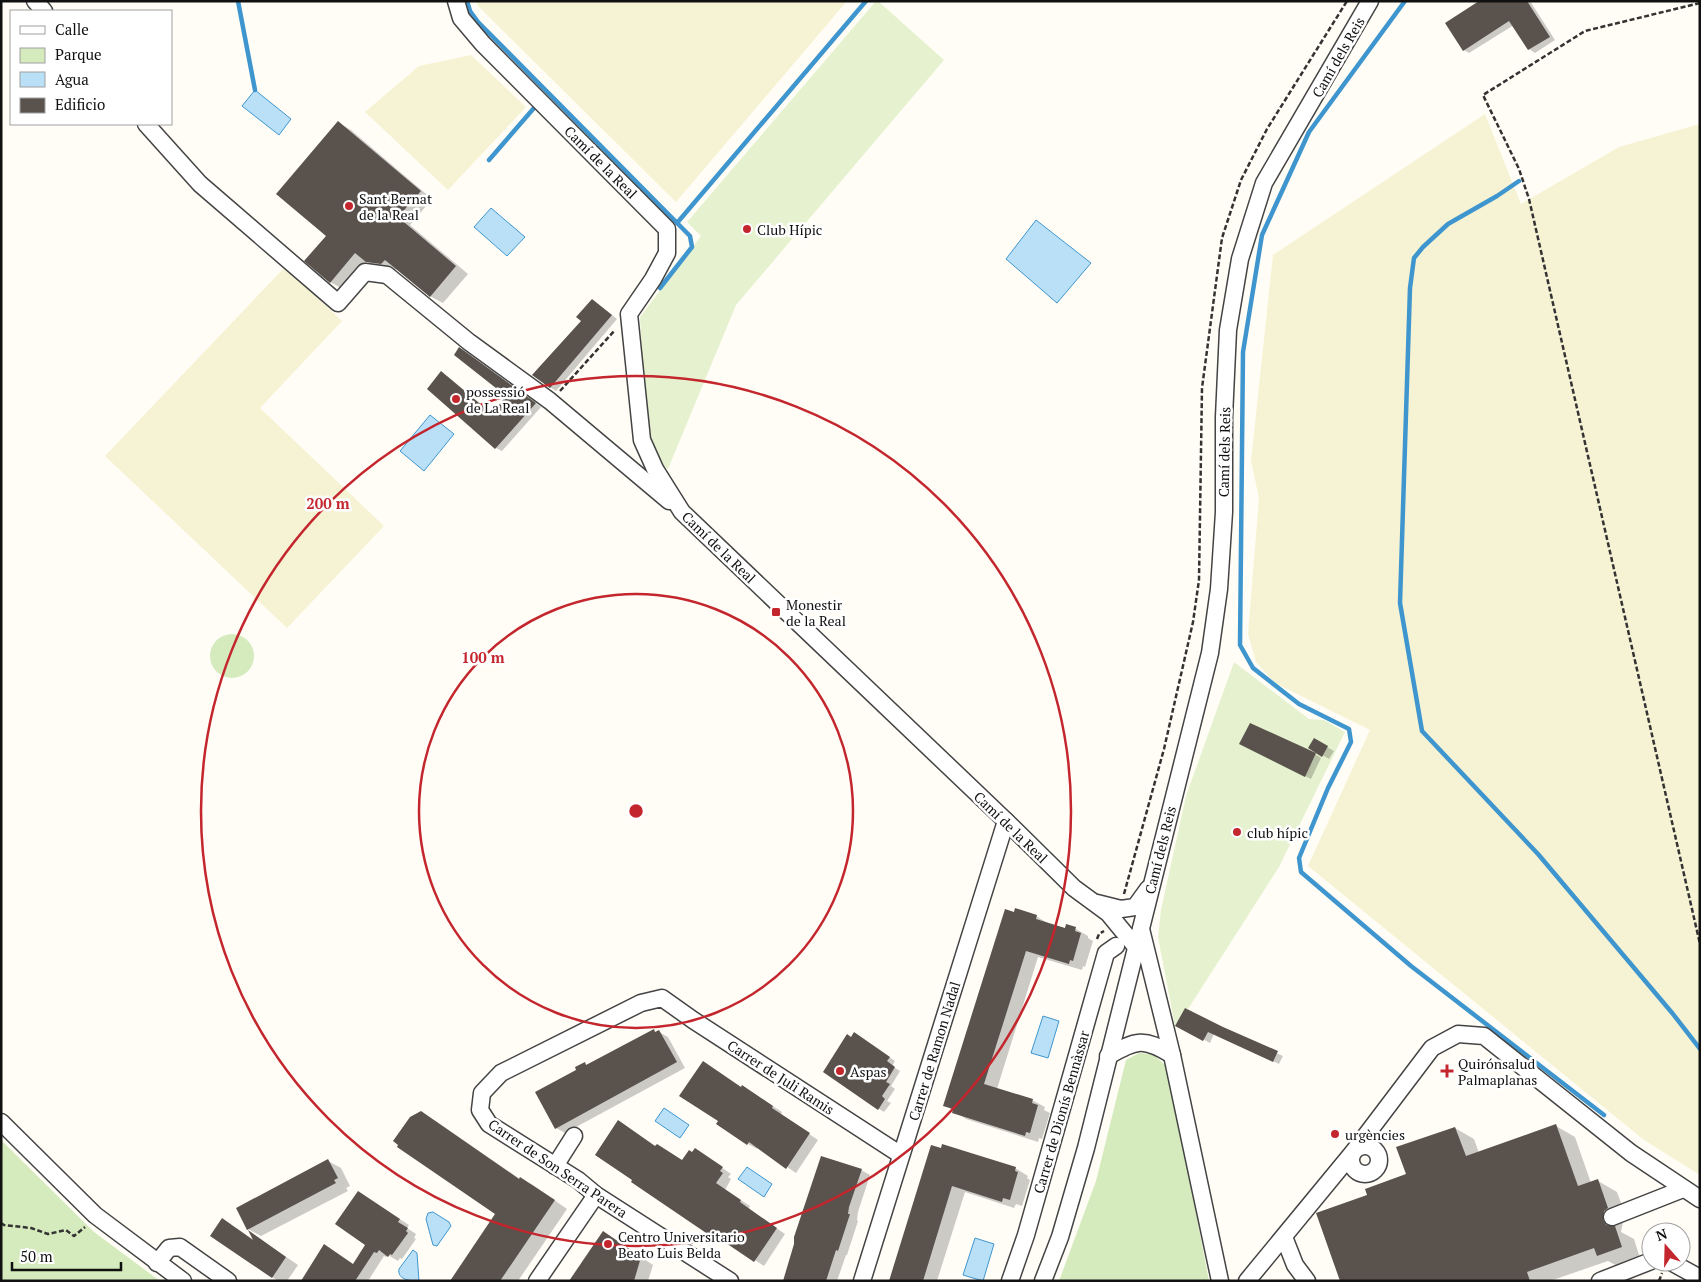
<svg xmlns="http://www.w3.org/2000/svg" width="1701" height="1282" font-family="'PT Serif',serif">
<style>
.farmland{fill:#f6f3d4}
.green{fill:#d5ebbd}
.pitch{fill:#e6f2cf}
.water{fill:#b9e0f7;stroke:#3f96cf}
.shadow{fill:#0003}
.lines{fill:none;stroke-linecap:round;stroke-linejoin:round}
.stream{stroke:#3f96cf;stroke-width:4.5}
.building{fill:#5a524d}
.minor-casing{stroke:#444;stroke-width:19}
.path{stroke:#333;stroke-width:2.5;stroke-dasharray:5 2.5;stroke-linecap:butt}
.minor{stroke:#fff;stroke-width:16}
.ring{fill:none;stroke:#c4262e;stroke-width:2.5}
.poi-dot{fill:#c4262e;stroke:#fff;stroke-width:2}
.labels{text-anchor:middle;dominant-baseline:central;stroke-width:5;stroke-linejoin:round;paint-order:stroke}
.street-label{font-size:14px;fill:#111;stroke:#fff}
.poi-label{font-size:14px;fill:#111;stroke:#fff;text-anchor:start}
.centre{fill:#c4262e;stroke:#fff;stroke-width:2.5}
.ring-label{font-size:15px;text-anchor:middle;font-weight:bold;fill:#c4262e;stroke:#fff;stroke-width:5;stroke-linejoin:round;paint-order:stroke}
</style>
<rect width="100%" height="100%" fill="#fffdf5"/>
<!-- farmland -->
<g class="farmland">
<polygon points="476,1 847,1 676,202 478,6"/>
<polygon points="471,55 526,107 448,190 365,112 419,66"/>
<polygon points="1485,114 1521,204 1619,147 1700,124 1700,1175 1644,1140 1308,866 1370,730 1275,683 1256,662 1248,634 1259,498 1251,461 1273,255"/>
<polygon points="285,267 342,321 260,408 384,526 287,628 105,456"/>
</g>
<!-- green -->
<g class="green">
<circle cx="232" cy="656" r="22"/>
<polygon points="1139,1053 1153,1054 1168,1068 1209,1281 1059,1281 1096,1181 1126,1060"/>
<polygon points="1,1140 94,1232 160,1281 1,1281"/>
</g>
<!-- pitch -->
<g class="pitch">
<polygon points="876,1 878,1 944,60 736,305 668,469 657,462 647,442 640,317 701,236 687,222"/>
<polygon points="1234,662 1309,719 1324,720 1345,732 1279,867 1188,1009 1185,1008 1175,1026 1158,937 1161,910 1186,796"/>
</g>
<!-- water -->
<g class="water">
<polygon points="255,90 291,119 279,135 242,106"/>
<polygon points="491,208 525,237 507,256 474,227"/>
<polygon points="1036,220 1091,263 1057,303 1006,259"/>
<polygon points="430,415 454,434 424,471 400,451"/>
<polygon points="1043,1016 1059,1021 1048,1058 1031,1053"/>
<polygon points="664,1108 689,1125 680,1138 655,1121"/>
<polygon points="747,1167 772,1184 764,1197 738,1179"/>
<polygon points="433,1212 449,1222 451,1226 437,1246 433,1245 426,1219 428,1213"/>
<polygon points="975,1238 994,1244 983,1281 963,1275"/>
<path d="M413 1250 417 1253 419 1281C411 1281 397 1280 399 1269Z"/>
</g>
<!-- shadow -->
<g class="shadow">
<polygon points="1481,1 1530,1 1555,40 1535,53 1529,49 1514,25 1469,53 1464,50"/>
<polygon points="339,123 351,130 432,199 410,225 468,274 443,303 430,296 397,268 394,271 380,269 367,261 343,289 330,282 328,236"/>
<polygon points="598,304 617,319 556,391 550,387"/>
<polygon points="466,352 541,407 502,451 496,448 429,389 447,376 493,414 508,396"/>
<polygon points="1315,740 1334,751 1329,759 1310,748"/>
<polygon points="1247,747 1315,754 1321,758 1311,779"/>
<polygon points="1036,916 1049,924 1065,929 1067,926 1076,929 1088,936 1088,938 1093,941 1085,967 1083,966 1082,970 1038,957 997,1089 1032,1100 1045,1107 1044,1110 1050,1113 1042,1139 1039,1138 1038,1142 966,1119 945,1105"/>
<polygon points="1177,1025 1222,1028 1283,1056 1279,1064 1214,1034 1210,1043"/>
<polygon points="654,1031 657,1033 659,1032 668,1037 685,1068 565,1133 556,1128 578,1070 585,1064 588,1066"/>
<polygon points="860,1037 895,1061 892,1066 900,1071 891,1086 895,1089 887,1101 891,1103 884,1112 879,1109 851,1038"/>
<polygon points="742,1088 752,1092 782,1112 781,1115 818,1140 796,1173 758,1147 757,1149 748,1144"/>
<polygon points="434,1120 520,1179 533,1185 567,1209 518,1281 451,1281 496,1214"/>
<polygon points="619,1121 656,1147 683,1161 704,1155 731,1174 728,1177 731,1179 725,1190 750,1206 749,1208 760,1217 785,1234 764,1266 726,1241 725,1243 716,1238 633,1182"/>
<polygon points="1556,1126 1575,1137 1591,1183 1598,1181 1617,1192 1627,1219 1623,1222 1621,1232 1634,1239 1640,1258 1617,1266 1608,1261 1550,1281 1341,1281 1369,1196 1407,1175 1455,1128 1474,1139 1479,1153"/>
<polygon points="932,1147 1015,1168 1028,1176 1027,1178 1030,1180 1022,1206 1016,1204 1014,1208 965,1192 937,1281 890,1281"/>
<polygon points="328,1161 341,1168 350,1186 346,1188 348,1191 261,1236 248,1229"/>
<polygon points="861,1170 870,1175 858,1212 857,1220 858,1221 847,1255 846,1255 837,1281 816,1281"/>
<polygon points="367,1198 409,1225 407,1228 416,1234 414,1238 416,1239 402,1259 400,1258 398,1261 388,1255 386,1257 384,1256 368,1281 302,1281 354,1265 366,1245"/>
<polygon points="235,1227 255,1241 260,1239 298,1265 287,1281 278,1281 272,1277"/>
<polygon points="616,1240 653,1265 648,1281 571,1281"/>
</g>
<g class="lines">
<!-- stream -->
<g class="stream">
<polyline points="238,1 255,90"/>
<polyline points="467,1 470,11 478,22 690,236 692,247 660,288"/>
<polyline points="1405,1 1309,132 1262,235 1243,352 1240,645 1253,668 1299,704 1349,729 1351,742 1328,788 1299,858 1301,872 1411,966 1604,1115"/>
<polyline points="489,160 534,108"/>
<polyline points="1519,181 1497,196 1448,224 1423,247 1414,258 1410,288 1400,603 1422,731 1538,854 1673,1014 1700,1049"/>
<polyline points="677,223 866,1"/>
</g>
</g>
<!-- building -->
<g class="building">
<polygon points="1479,1 1527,1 1550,37 1528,50 1509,21 1463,51 1445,23"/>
<polygon points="338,121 421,191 398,217 456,266 430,297 385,260 381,264 366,262 355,253 330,283 304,261 326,236 276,194"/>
<polygon points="592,299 612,315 550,388 532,375 581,321 576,317"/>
<polygon points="459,347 536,403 495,449 427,389 441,371 492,414 506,396 454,355"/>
<polygon points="1250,723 1316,753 1305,777 1239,744"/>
<polygon points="1314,738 1328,746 1322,757 1308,748"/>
<polygon points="1015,908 1037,915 1036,919 1065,928 1066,924 1076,927 1075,931 1081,933 1073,961 1070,960 1069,964 1026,951 984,1084 1033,1099 1032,1103 1038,1105 1030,1133 1026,1132 1025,1136 952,1113 953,1109 943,1106 1005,909 1014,912"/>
<polygon points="1185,1008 1223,1027 1278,1051 1273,1062 1208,1032 1203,1041 1175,1026"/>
<polygon points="654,1029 655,1032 659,1030 677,1062 555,1129 535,1092 576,1070 575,1067 585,1062 586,1065"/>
<polygon points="854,1032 890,1057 887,1061 895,1067 886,1082 890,1084 882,1096 885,1099 878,1110 823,1072 847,1034 851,1037"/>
<polygon points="703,1061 741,1087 742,1085 773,1106 772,1108 810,1133 786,1169 749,1142 747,1145 716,1124 718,1121 679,1096"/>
<polygon points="421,1111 519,1179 520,1177 555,1200 500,1281 450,1281 495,1214 397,1147 398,1145 393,1141 410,1117"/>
<polygon points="618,1120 655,1146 657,1144 682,1160 689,1150 692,1152 695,1148 723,1167 720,1171 723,1173 716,1183 741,1200 740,1202 751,1210 777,1228 754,1262 723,1241 716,1237 715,1239 631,1182 632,1180 595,1155"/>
<polygon points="1556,1124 1578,1186 1598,1179 1608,1208 1604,1211 1603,1220 1606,1225 1615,1226 1622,1247 1597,1256 1594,1248 1527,1272 1530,1281 1340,1281 1316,1213 1367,1195 1365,1189 1406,1174 1396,1147 1455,1127 1466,1156"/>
<polygon points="942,1144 1016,1167 1015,1171 1018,1172 1010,1200 1003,1198 1002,1202 952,1186 923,1281 889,1281 931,1145 941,1148"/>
<polygon points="821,1156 862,1169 849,1207 848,1214 850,1214 838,1251 836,1250 826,1281 783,1281 794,1244 794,1237"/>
<polygon points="328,1159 338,1178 334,1180 336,1183 247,1230 236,1208"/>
<polygon points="358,1191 400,1219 398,1222 408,1228 406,1231 408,1233 392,1255 390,1254 388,1257 379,1250 377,1253 374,1252 355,1281 301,1281 324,1244 353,1264 365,1245 335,1224"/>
<polygon points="222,1218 253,1240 248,1230 286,1257 272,1278 210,1236"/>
<polygon points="603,1231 641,1257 634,1281 569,1281"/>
</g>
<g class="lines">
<!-- minor casing -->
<g class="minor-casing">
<g id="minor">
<polyline points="35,1 44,11"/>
<polyline points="456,1 461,18 483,44 667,229 667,253 653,279 629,314 642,440 655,469 682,512 1006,821 1074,888 1108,913 1136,947"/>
<polyline points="146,124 200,184 338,303 365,272 387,275 469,342 550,401 669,501"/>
<polyline points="1097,903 1121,909 1135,907 1148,889"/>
<polyline points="1141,929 1172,1055 1220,1281"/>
<path d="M1108 1056C1137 1040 1143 1037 1172 1055"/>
<polyline points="1,1122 95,1215 183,1281"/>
<circle cx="1365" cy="1160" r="14"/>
<polyline points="555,1166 574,1136"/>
<polyline points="1612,1217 1683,1189"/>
<polyline points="1284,1237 1295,1265 1307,1281"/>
<polyline points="1671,1262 1700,1278"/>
<polyline points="157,1263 169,1248 180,1247 228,1281"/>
<polyline points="537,1281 596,1195"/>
<polyline points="730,1281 596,1195 578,1180 489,1124 480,1110 482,1093 501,1073 641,1003 662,998 693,1020 901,1155"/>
<polyline points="862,1281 1006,821"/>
<polyline points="1010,1281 1026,1235 1106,953 1116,946"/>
<polyline points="1043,1281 1060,1237 1086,1148 1210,653 1219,589 1224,512 1224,417 1228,330 1240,259 1264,183 1370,1"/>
<polyline points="1247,1281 1354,1151 1432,1048 1458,1034 1484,1036 1631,1153 1700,1199"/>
<polyline points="1600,1281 1651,1261"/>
</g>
</g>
<!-- path -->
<g class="path">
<polyline points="1700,3 1585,31 1483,95 1519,169 1529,199 1700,944"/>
<polyline points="560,391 615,330"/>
<polyline points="1124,894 1164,749 1193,622 1199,580 1202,388 1222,238 1241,180 1267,129 1347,1"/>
<polyline points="1097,939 1099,934 1104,931"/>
<polyline points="1,1223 4,1225 31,1228 48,1234 66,1230 74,1236 85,1227"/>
<polyline points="1659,1281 1662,1273"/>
</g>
<!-- minor -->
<use href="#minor" class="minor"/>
</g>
<!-- distance rings -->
<g class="ring">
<circle cx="636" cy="811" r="217"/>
<circle cx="636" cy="811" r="435"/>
</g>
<!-- markers -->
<g class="poi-dot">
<circle cx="349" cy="206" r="5"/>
<circle cx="747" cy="229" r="5"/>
<circle cx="456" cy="399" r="5"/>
<rect x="771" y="607" width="10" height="10" rx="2.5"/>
<circle cx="1237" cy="832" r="5"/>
<circle cx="840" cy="1071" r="5"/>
<path d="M1444.5 1063.5h5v5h5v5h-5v5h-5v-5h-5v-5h5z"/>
<circle cx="1335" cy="1134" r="5"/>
<circle cx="608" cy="1244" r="5"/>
</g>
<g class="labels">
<!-- street labels -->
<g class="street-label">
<text transform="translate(1338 57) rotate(-60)">Camí dels Reis</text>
<text transform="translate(601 162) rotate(45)">Camí de la Real</text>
<text transform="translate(1224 452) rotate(-89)">Camí dels Reis</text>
<text transform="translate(719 547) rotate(44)">Camí de la Real</text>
<text transform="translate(1011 827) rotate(44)">Camí de la Real</text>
<text transform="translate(1160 850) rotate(-76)">Camí dels Reis</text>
<text transform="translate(934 1051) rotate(-73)">Carrer de Ramon Nadal</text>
<text transform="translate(781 1077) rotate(33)">Carrer de Juli Ramis</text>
<text transform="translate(1061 1112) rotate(-74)">Carrer de Dionís Bennàssar</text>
<text transform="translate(558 1168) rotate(34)">Carrer de Son Serra Parera</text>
</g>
<!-- poi labels -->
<g class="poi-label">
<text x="359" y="198">Sant Bernat<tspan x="359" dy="16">de la Real</tspan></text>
<text x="757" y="229">Club Hípic</text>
<text x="466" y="391">possessió<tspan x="466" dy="16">de La Real</tspan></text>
<text x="786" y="604">Monestir<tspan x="786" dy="16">de la Real</tspan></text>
<text x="1247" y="832">club hípic</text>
<text x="1458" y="1063">Quirónsalud<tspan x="1458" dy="16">Palmaplanas</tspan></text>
<text x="850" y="1071">Aspas</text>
<text x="1345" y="1134">urgències</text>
<text x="618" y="1236">Centro Universitario<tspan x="618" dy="16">Beato Luis Belda</tspan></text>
</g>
</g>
<circle cx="636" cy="811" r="8" class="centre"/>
<g class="ring-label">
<text x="328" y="509">200 m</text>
<text x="483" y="663">100 m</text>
</g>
<!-- border -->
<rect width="1701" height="1282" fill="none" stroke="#111111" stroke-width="5"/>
<!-- legend -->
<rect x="10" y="10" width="162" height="115" fill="#ffffff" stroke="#a0a0a0"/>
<rect x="20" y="26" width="25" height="8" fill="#ffffff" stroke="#a0a0a0"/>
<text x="55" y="35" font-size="15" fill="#111111">Calle</text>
<rect x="20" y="48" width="25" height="15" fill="#d5ebbd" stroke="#a0a0a0"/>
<text x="55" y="60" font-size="15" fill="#111111">Parque</text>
<rect x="20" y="72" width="25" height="15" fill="#b9e0f7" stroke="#a0a0a0"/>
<text x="55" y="85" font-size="15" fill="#111111">Agua</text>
<rect x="20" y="98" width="25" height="15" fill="#5a524d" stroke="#a0a0a0"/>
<text x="55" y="110" font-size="15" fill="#111111">Edificio</text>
<!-- north arrow -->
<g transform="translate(1666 1247) rotate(340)"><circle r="24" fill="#ffffff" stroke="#a0a0a0"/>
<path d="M0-4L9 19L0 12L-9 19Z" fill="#c4262e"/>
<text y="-8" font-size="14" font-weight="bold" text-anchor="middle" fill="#111111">N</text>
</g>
<!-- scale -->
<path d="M12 1262v8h109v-8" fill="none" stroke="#111111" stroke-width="2.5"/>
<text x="20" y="1262" font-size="15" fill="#111111" stroke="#ffffff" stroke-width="4" paint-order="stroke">50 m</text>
</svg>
